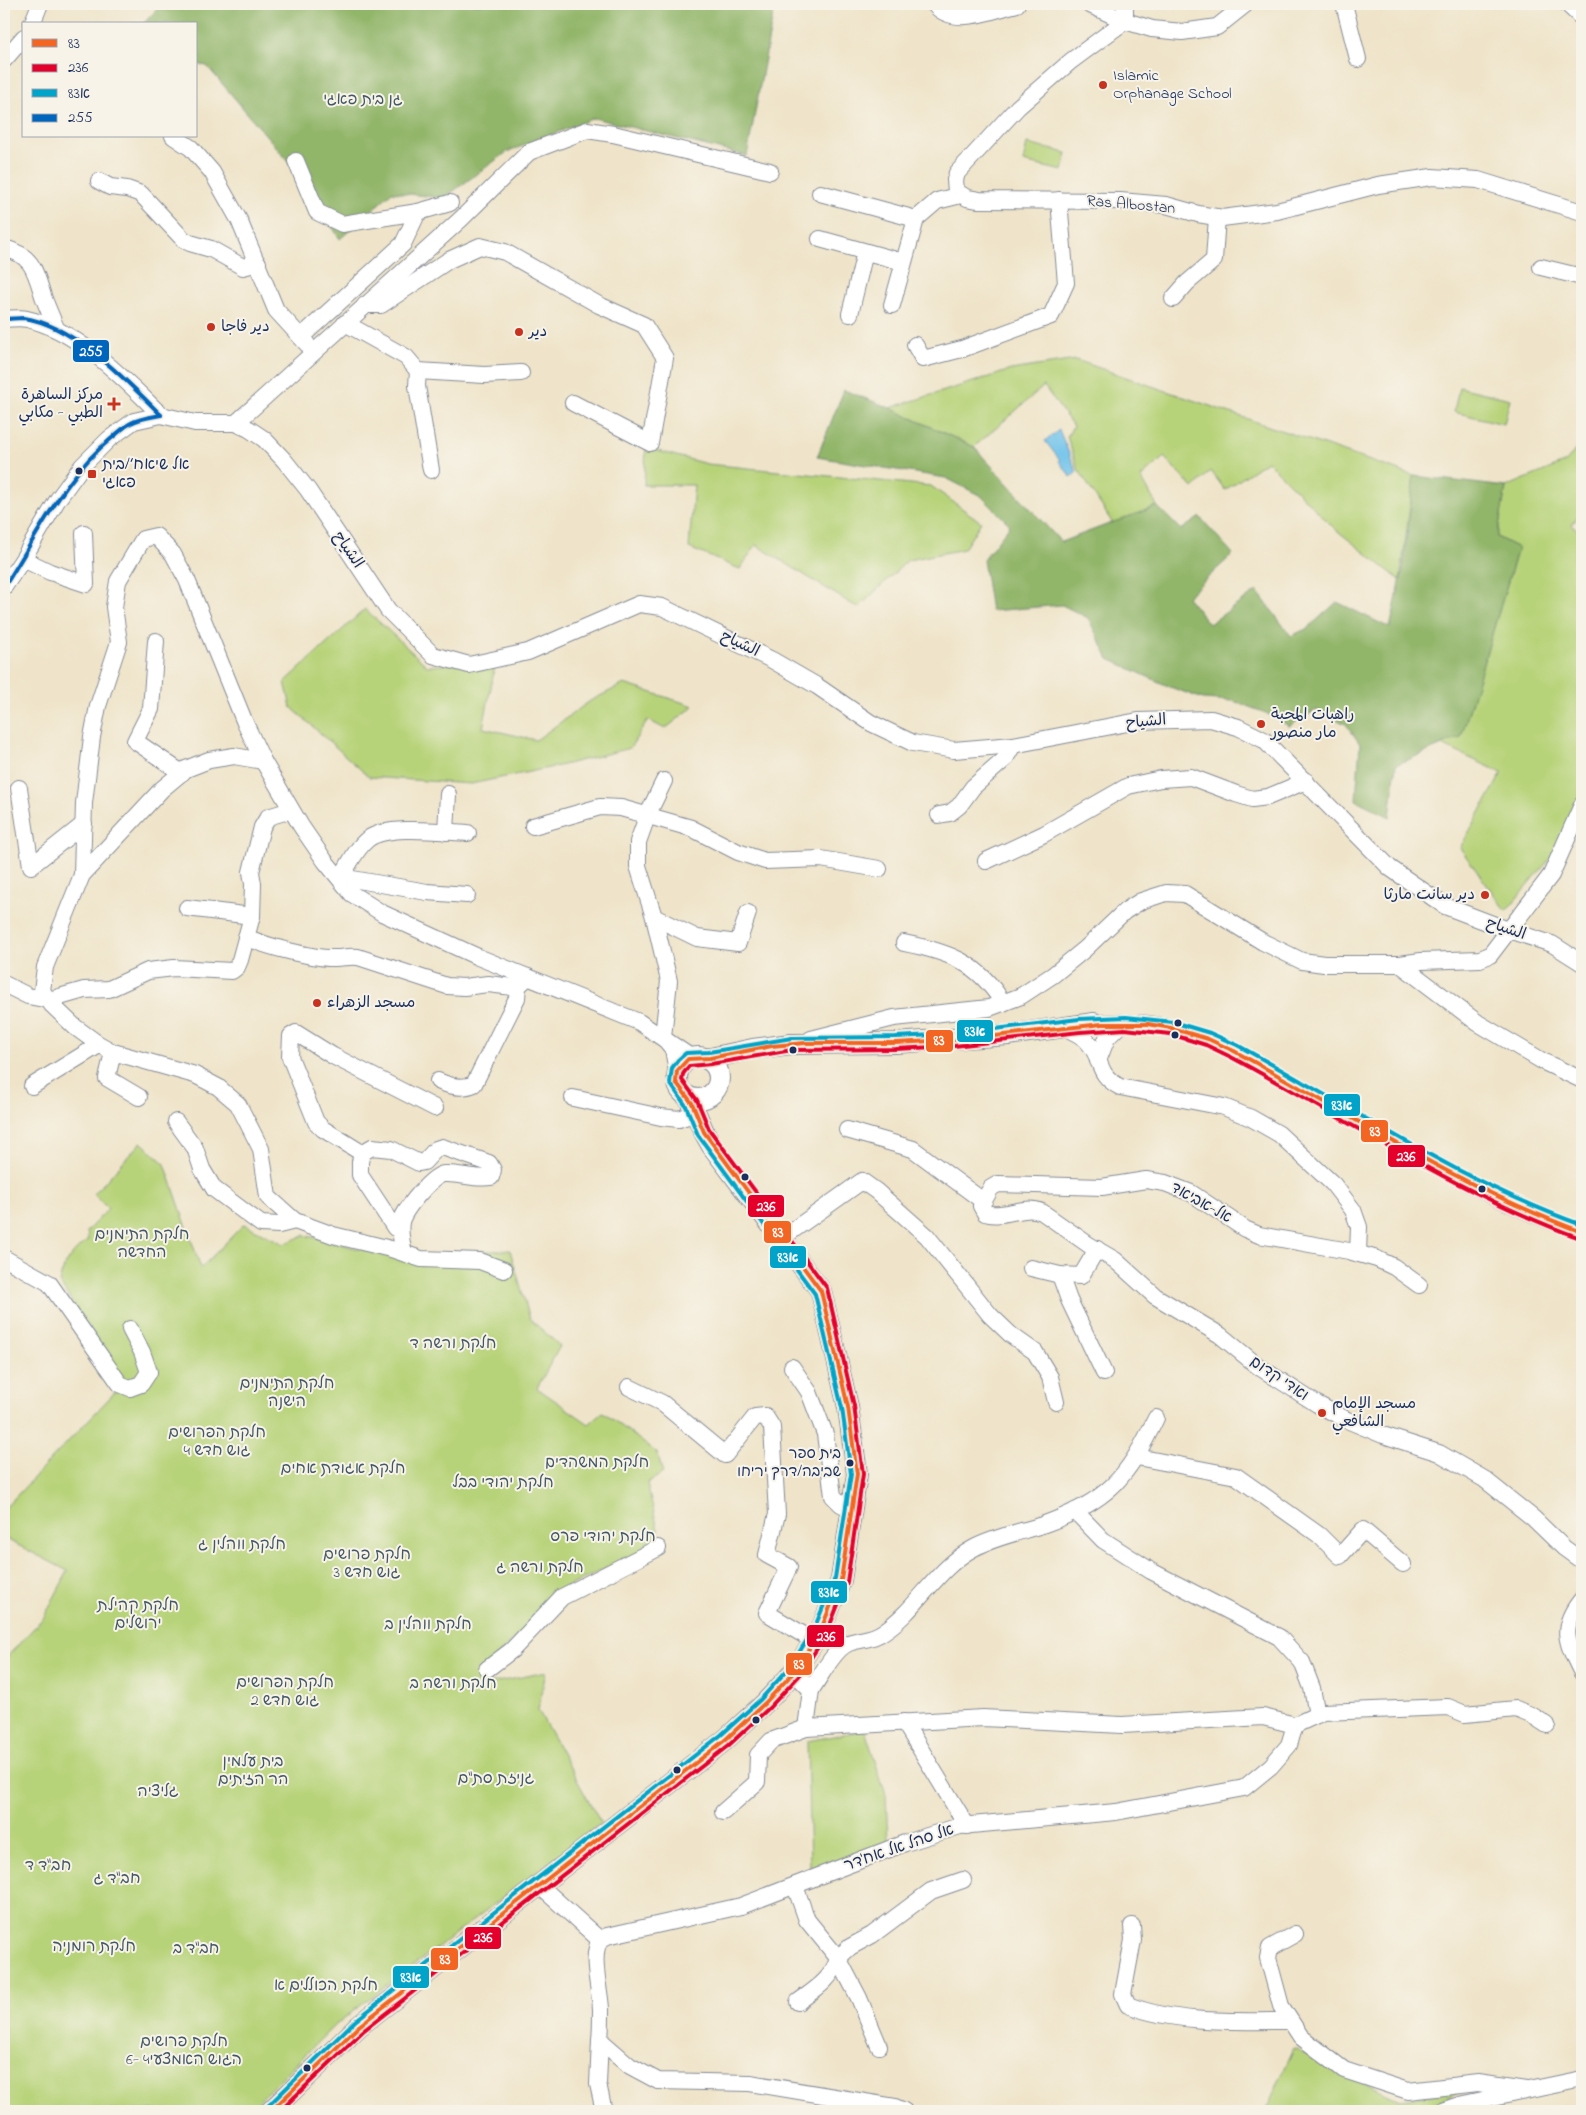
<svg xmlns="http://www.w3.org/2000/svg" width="1586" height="2115" font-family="'Indie Flower','Playpen Sans Arabic','Playpen Sans Hebrew',sans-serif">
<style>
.green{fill:#b7d379;stroke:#69816c}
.forest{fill:#91b569;stroke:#567264}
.water{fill:#6fc3eb;stroke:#4579a4}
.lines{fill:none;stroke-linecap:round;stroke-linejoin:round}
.minor-casing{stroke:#858a94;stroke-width:18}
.major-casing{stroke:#858a94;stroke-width:22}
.minor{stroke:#fff;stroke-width:16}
.major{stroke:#fff;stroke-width:20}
.bus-1-casing{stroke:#f7f3e8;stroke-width:8}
.bus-2-casing{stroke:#f7f3e8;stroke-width:8}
.bus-3-casing{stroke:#f7f3e8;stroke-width:8}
.bus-4-casing{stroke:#f7f3e8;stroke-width:8}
.bus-1{stroke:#f26522;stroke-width:4}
.bus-2{stroke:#e4002b;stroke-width:4}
.bus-3{stroke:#01a3c8;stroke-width:4}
.bus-4{stroke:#0065bd;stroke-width:4}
.poi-dot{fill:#c8321e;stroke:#f7f3e8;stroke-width:2}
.bus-dot{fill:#1b2f5e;stroke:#f7f3e8;stroke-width:2}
.labels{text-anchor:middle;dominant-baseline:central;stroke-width:4;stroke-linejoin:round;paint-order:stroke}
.bus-label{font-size:15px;fill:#1b2f5e;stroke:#f7f3e8;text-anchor:end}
.poi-label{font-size:16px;fill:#1b2f5e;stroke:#f7f3e8;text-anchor:start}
.park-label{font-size:16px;fill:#425865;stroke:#f7f3e8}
.street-label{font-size:16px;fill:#1b2f5e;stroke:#f7f3e8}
.line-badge{stroke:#f7f3e8;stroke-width:2}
.badge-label{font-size:14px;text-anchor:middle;font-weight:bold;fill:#fff}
</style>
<rect width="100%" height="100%" fill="#f7f3e8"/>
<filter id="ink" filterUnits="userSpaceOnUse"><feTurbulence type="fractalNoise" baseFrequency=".02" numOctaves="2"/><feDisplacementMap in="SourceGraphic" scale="10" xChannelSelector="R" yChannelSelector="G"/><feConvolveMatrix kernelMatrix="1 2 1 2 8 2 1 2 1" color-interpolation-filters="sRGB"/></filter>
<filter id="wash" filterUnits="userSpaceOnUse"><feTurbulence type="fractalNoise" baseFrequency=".0096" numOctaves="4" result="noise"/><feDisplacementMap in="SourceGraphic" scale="20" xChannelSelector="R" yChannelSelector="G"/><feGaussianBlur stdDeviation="1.12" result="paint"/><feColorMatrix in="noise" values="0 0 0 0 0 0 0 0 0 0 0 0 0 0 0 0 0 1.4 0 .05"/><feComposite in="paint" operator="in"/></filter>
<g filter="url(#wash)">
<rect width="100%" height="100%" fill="#efe4c9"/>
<!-- green -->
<g class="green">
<polygon points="1027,144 1067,153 1063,171 1023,162"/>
<polygon points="1076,360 1414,476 1400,580 1335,529 1267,461 1225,490 1211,471 1193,488 1164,457 1141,477 1157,506 1113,524 1078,469 1067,437 1073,426 1044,386 974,447 890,408 1011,370"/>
<polygon points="1459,387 1510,399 1504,424 1454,412"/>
<polygon points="1582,441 1582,510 1572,525 1582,534 1582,787 1571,820 1555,853 1506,911 1460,848 1502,773 1442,745 1461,737 1518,548 1497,537 1506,487 1566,462"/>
<polygon points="646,448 707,464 931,486 981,522 964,549 908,560 858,608 756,545 740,569 689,548 694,485 644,485"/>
<polygon points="365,609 427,666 496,661 483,728 536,740 590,701 624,684 694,706 665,729 648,720 630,748 563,765 471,784 369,777 291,707 285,682"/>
<path d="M141 1142 165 1164 201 1268 244 1224 284 1244 304 1235 424 1265 457 1252 510 1250 530 1319 560 1346 537 1388 589 1424 603 1412 657 1453 663 1473 647 1483 661 1542 561 1590 501 1652 488 1684 546 1672 538 1710 601 1823 335 2025 248 2111H4V1660L44 1617 68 1571 4 1538V1509L118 1389 122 1379 59 1282C64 1263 72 1252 88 1240L87 1231 108 1209 94 1194Z"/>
<polygon points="865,1730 886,1795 888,1843 810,1868 807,1741"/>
<polygon points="1294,2048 1400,2100 1462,2090 1422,2111 1262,2111 1269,2103"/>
</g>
<!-- forest -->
<g class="forest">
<polygon points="162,4 775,4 747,156 594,118 507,152 444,198 392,192 340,239 294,168 207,66 196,64 196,24 143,24"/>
<polygon points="844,390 890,408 974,447 1061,542 1157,506 1181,530 1200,517 1233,554 1187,597 1209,624 1257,591 1291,636 1308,628 1337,602 1390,628 1403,569 1414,476 1506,487 1497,537 1518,548 1461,737 1396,765 1390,817 1356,800 1360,744 1346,724 1316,710 1289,726 1266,713 1233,701 1203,699 1170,687 1109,659 1088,618 1062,605 991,611 983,560 1010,525 981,496 946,478 817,457"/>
</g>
<!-- water -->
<polygon class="water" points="1059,430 1077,472 1071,477 1059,461 1060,460 1045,441"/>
</g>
<g filter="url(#ink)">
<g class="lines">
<!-- minor casing -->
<g class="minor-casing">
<g id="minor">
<path d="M934 4C953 28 992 10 1017 4"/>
<polyline points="1088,4 1125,21 1152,29 1182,32 1217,27 1246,4"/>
<polyline points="1344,4 1358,59"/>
<polyline points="1567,4 1582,18"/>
<polyline points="1125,21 1071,61 1018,107 957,173 955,180 956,191 967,198 979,200 1120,201 1166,205 1198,214 1222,218 1277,211 1378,185 1432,177 1478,180 1582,212"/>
<polyline points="1125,21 1125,4"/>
<polyline points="32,24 40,4"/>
<polyline points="4,60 24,37"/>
<polyline points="173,136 191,148 212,172 239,220 276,310 307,344"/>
<polyline points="296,161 317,212 342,224 418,212 403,244 301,337"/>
<polyline points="99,181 110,187 127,189 141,194 184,240 190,243 211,249 243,267 258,263"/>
<polyline points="820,193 916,219 937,201 961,195"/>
<polyline points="418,212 450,203"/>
<polyline points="820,239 903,262"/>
<path d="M4 248C32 255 35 270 43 296 47 307 52 318 56 328"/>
<polyline points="1541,267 1582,277"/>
<polyline points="1173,299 1187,283 1214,260 1217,217"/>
<polyline points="365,305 381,305 449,260 480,246 505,252 599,305 644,325 665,358 650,443 573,403"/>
<polyline points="892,305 916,219"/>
<polyline points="850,314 865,252"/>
<path d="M4 319C11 319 20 317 27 319 78 330 125 380 161 415"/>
<polyline points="345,323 406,357 418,371 484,375 521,373"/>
<polyline points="915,345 923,359 962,349 1051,316 1066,283 1059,200"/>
<polyline points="418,371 417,386 431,470"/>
<polyline points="236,423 461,219 529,152 587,130 613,134 770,171"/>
<polyline points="23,559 50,572 86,584 84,533"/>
<polyline points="4,587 23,559 58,499 82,466 109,439 134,421 161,415 195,423 236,423 249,429 264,439 284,460 308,490 388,610 433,655 469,665 528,652 639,604 662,607 772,660 817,686 871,723 913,743 954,750 1013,745 1138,721 1211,719 1238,727 1264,740 1390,868 1445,906 1508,930 1552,944 1582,963"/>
<polyline points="156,641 151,709 135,741 182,773"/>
<polyline points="263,761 234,756 209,760 186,769 162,789 82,875 45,967 42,991 52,1005 75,1027 97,1043 113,1052 195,1075 218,1087 238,1104 261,1149 268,1197 295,1221 333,1235 391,1249 421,1259 480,1261 504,1270"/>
<polyline points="664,781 648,814 638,842 638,866 654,917 669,981 663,1037 673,1049 677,1072"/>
<polyline points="19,788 31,866 84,824"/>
<polyline points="939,815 950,813 959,806 973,787 1005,759 1013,745"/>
<polyline points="533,826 600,807 621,808 691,828 738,852 765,861 821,859 879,869"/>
<polyline points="446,832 448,794"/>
<polyline points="986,861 1044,834 1128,786 1161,779 1191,777 1236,794 1252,799 1268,797 1306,781"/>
<polyline points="82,875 84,803 92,737 98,706 119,642 114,607 118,581 143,539 156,536 173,554 187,580 245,723 263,761 301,826 325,861 352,894 382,913 478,957 639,1022 692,1058"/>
<path d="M467 895 427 892 341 877C349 865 356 848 368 839 389 824 442 832 468 833"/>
<polyline points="187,908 252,916"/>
<polyline points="654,917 697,938 738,943 748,913"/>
<path d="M246 937C265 946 314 959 335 958 343 958 349 956 358 957L447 986 464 987 488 984 513 987 518 986 528 977"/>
<path d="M904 943C949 952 978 962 1003 1003"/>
<polyline points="1400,964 1478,1023 1544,1062 1582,1080"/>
<polyline points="4,984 28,996 49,1000 84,990 109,989 148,971 174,968 232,971 237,967 240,960 252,916 253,884 251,872 262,827 268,817 291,810"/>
<path d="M1094 1023C1122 1022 1149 1022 1176 1029 1230 1042 1278 1076 1326 1102 1408 1149 1491 1203 1582 1232"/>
<path d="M1064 1027C1071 1031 1082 1035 1087 1041 1104 1058 1094 1073 1120 1087L1224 1107 1251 1118 1279 1134 1333 1184 1353 1210 1359 1227 1358 1253"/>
<polyline points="811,1039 894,1018 989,1008 1021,996 1053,975 1085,949 1125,911 1141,901 1166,893 1185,894 1263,942 1302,961 1324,964 1400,964 1421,961 1480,959 1490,955 1551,875 1582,805"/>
<polyline points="113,1052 107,1078 139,1097"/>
<polyline points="1098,1061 1107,1038 1123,1022"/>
<path d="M438 1081C449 1086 463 1089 474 1084L517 998 518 986"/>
<polyline points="32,1086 99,1045"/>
<polyline points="573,1098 661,1117 679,1119 696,1113"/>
<polyline points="176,1122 195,1148 202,1169 214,1189 261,1224 279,1225 295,1221"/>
<polyline points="847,1130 913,1149 983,1201"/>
<polyline points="362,1153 323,1129 316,1122 290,1057 291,1036 296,1033 333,1056 435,1108"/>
<path d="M400 1230 395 1228 360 1175V1162L362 1153 372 1147 391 1149 419 1163 424 1162 436 1149 442 1147 489 1163 493 1170 491 1177C475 1180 460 1173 444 1174 432 1175 404 1210 401 1222 399 1232 402 1244 404 1253"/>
<polyline points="782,1238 862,1181 876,1191 927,1236 990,1315 1011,1335 1035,1352 1050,1377 1056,1402"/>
<polyline points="4,1258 49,1283 120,1384 130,1388 141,1384 149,1372 142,1352 130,1329"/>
<polyline points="1031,1268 1060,1275 1081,1276 1097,1249"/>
<polyline points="1060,1275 1069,1300 1104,1373"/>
<path d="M1419 1285 1394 1267 1377 1259 1349 1251 1259 1235 1245 1229 1191 1193 1165 1183 1146 1180 1102 1187 998 1184 991 1188 981 1206 985 1213C1004 1219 1023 1204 1042 1212L1089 1245 1115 1260 1155 1296 1220 1335 1259 1367 1317 1404 1347 1420 1383 1435 1439 1453 1484 1479 1533 1518 1564 1548 1582 1561"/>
<polyline points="792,1367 809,1392 825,1434 833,1496 841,1504 853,1510"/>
<polyline points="629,1387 662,1403 725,1455 755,1417 765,1416 772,1427 777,1514 767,1555 789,1567 767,1613 814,1641"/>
<polyline points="1137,1457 1236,1476 1319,1535 1340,1556 1363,1530 1403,1564"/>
<polyline points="1075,1511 1103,1540 1151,1571 1279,1637 1302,1662 1312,1688 1317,1715"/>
<path d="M1582 1599C1558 1628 1567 1643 1582 1673"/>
<polyline points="487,1669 512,1650 562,1597 658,1548"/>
<polyline points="794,1672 811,1690 806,1728 983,1718 1122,1725 1263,1717 1295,1725 1323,1712 1448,1707 1465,1714 1516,1709 1533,1716 1547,1725"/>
<path d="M811 1690C820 1677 828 1661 839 1650 852 1636 868 1643 883 1632 918 1609 936 1568 974 1548 995 1537 1020 1532 1042 1525 1107 1502 1127 1479 1156 1418"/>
<polyline points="904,1722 967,1826"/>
<polyline points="723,1812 757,1782 758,1755 771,1741 806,1728"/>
<polyline points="540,1886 600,1940"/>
<polyline points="795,1886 807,1920 838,1958 850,1947 872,1935 931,1891 963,1880"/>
<path d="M1132 1926 1133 1940 1123 1994 1128 2005C1176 2024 1239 2021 1290 2021"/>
<polyline points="1295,1934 1270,1948 1268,1958 1281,2006 1301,2037 1344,2070 1408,2091 1478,2083 1527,2090"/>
<polyline points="600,1940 607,1936 741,1906 905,1843 960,1826 1116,1812 1244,1788 1271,1766 1289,1745 1295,1725"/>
<path d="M600 1940C590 1956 600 1989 601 2009 601 2019 601 2030 600 2040L630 2066 658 2081 750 2083 895 2107 904 2111"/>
<polyline points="838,1958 859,1998 879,2046"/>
<path d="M798 2002C814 1990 833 1979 838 1958"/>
<polyline points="600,2040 598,2084 604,2111"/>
<polyline points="1442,2111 1459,2105 1582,2079"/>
</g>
</g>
<!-- major casing -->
<g class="major-casing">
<g id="major">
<circle cx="698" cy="1078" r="21"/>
<polyline points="706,1059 753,1049 791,1044 896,1043 1008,1035 1094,1023"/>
<polyline points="271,2111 359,2026 725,1740 765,1703 794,1672 820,1632 841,1580 857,1474 848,1407 821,1291 712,1146 704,1132 689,1098"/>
</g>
</g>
<!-- minor -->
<use href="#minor" class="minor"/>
<!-- major -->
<use href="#major" class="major"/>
<!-- bus-1 casing -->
<g class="bus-1-casing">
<path id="bus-1" d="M271 2111 359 2026 725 1740 765 1703 794 1672 820 1632 841 1580 857 1474 848 1407 821 1291 704 1132 692 1103 676 1082 677 1071 688 1059 710 1058 772 1046 805 1043H896L968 1039 1102 1024H1148L1171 1028 1208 1039 1234 1051C1349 1113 1458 1187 1582 1232"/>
</g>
<!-- bus-2 casing -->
<g class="bus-2-casing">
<path id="bus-2" d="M280 2111 363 2031 729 1745 769 1708 799 1676 826 1635 847 1582 863 1474 854 1406 827 1288 709 1129 697 1100 682 1080 683 1074 689 1066 711 1064 792 1050 896 1049 954 1046 1080 1032 1125 1029 1170 1034 1206 1045 1231 1057C1347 1119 1456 1193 1580 1238"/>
</g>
<!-- bus-3 casing -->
<g class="bus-3-casing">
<path id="bus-3" d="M267 2107 355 2021 721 1735 761 1699 789 1668 814 1629 835 1578 851 1474 842 1408 815 1294 698 1135 686 1106 670 1083 672 1068 678 1060 686 1053 709 1052 792 1038 896 1037 953 1034 1079 1019 1126 1017 1173 1022 1210 1033 1237 1045C1351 1107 1459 1181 1582 1225"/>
</g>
<!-- bus-4 casing -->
<g class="bus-4-casing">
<g id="bus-4">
<path d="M4 319C10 319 17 318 23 318 73 324 127 381 161 415"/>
<path d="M4 587C38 535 64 476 113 437 119 432 125 426 131 423 140 418 151 417 161 415"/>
</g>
</g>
<!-- bus-1 -->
<use href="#bus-1" class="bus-1"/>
<!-- bus-2 -->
<use href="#bus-2" class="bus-2"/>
<!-- bus-3 -->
<use href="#bus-3" class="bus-3"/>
<!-- bus-4 -->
<use href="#bus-4" class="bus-4"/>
</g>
</g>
<!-- markers -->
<g class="poi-dot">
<circle cx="1103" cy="85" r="5"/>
<circle cx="211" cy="327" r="5"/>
<circle cx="519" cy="332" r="5"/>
<path d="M111.5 396.5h5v5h5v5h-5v5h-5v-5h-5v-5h5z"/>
<rect x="87" y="469" width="10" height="10" rx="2.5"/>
<circle cx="1261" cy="724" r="5"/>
<circle cx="1485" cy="895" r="5"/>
<circle cx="317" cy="1003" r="5"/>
<circle cx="1322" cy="1413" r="5"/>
</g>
<g class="bus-dot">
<circle cx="79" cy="471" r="4.5"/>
<circle cx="1178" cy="1023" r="4.5"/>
<circle cx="1175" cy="1035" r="4.5"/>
<circle cx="793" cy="1050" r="4.5"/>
<circle cx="745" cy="1177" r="4.5"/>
<circle cx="1482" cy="1189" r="4.5"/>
<circle cx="850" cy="1463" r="4.5"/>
<circle cx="756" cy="1720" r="4.5"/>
<circle cx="677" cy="1770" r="4.5"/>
<circle cx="307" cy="2068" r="4.5"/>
</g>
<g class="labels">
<!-- bus labels -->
<g class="bus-label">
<text x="841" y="1454">בית ספר<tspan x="841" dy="18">שביבה/דרך יריחו</tspan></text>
</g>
<!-- poi labels -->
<g class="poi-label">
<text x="1113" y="76">Islamic<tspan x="1113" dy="18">Orphanage School</tspan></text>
<text x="221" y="327">دير فاجا</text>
<text x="529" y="332">دير</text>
<text x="103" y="395" text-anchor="end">مركز الساهرة<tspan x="103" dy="18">الطبي - مكابي</tspan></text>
<text x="102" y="465">אל שיאח׳/בית<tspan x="102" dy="18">פאגי</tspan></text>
<text x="1271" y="715">راهبات المحبة<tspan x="1271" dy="18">مار منصور</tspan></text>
<text x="1475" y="895" text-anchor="end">دير سانت مارثا</text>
<text x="327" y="1003">مسجد الزهراء</text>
<text x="1332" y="1404">مسجد الإمام<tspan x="1332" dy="18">الشافعي</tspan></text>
</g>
<!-- park labels -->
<g class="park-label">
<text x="363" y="100">גן בית פאגי</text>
<text x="142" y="1235">חלקת התימנים<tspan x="142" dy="18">החדשה</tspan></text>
<text x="453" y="1344">חלקת ורשה ד</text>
<text x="287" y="1384">חלקת התימנים<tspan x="287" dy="18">הישנה</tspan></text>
<text x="217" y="1433">חלקת הפרושים<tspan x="217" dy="18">גוש חדש 4</tspan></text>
<text x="597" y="1463">חלקת המשהדים</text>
<text x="343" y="1469">חלקת אגודת אחים</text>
<text x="503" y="1483">חלקת יהודי בבל</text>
<text x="603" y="1537">חלקת יהודי פרס</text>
<text x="242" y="1545">חלקת ווהלין ג</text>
<text x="367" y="1555">חלקת פרושים<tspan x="367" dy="18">גוש חדש 3</tspan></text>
<text x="540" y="1568">חלקת ורשה ג</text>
<text x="138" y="1606">חלקת קהילת<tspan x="138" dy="18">ירושלים</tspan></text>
<text x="428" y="1625">חלקת ווהלין ב</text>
<text x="285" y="1683">חלקת הפרושים<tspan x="285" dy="18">גוש חדש 2</tspan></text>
<text x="453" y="1684">חלקת ורשה ב</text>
<text x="253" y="1762">בית עלמין<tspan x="253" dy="18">הר הזיתים</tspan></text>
<text x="496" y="1779">גניזת סת"ם</text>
<text x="158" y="1792">גליציה</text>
<text x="48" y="1866">חב"ד ד</text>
<text x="117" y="1879">חב"ד ג</text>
<text x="94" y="1947">חלקת רומניה</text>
<text x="196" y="1949">חב"ד ב</text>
<text x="326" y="1986">חלקת הכוללים א</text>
<text x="184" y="2042">חלקת פרושים<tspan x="184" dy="18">הגוש האמצעי4 -6</tspan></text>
</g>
<!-- street labels -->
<g class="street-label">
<text transform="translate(1131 205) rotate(5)">Ras Albostan</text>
<text transform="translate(348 550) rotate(56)">الشياح</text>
<text transform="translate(740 644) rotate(26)">الشياح</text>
<text transform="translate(1146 722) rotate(-5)">الشياح</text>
<text transform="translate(1506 929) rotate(19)">الشياح</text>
<text transform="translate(1201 1203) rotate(29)">אל-אביאד</text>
<text transform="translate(1279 1379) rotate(34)">ואדי קדום</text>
<text transform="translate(899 1848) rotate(-19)">אל סהל אל אח'דר</text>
</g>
</g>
<g class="line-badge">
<rect x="72" y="339" width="38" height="24" rx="5" fill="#0065bd"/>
<rect x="956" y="1019" width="38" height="24" rx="5" fill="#01a3c8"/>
<rect x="925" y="1029" width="29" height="24" rx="5" fill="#f26522"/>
<rect x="1323" y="1093" width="38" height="24" rx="5" fill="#01a3c8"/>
<rect x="1360" y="1119" width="29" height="24" rx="5" fill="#f26522"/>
<rect x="1387" y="1144" width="39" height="24" rx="5" fill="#e4002b"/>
<rect x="747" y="1194" width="38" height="24" rx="5" fill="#e4002b"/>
<rect x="763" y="1220" width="29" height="24" rx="5" fill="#f26522"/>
<rect x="769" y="1245" width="38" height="24" rx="5" fill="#01a3c8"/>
<rect x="810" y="1580" width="38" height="24" rx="5" fill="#01a3c8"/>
<rect x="806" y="1624" width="39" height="24" rx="5" fill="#e4002b"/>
<rect x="785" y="1652" width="28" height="24" rx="5" fill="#f26522"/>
<rect x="464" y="1926" width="38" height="24" rx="5" fill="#e4002b"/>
<rect x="430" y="1947" width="29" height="24" rx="5" fill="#f26522"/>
<rect x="392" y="1965" width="38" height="24" rx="5" fill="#01a3c8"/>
</g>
<g class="badge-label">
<text x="91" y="356">255</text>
<text x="975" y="1036">83א</text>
<text x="939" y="1045">83</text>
<text x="1342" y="1110">83א</text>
<text x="1375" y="1136">83</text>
<text x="1406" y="1161">236</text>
<text x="766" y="1211">236</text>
<text x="778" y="1237">83</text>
<text x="788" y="1262">83א</text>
<text x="829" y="1597">83א</text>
<text x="826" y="1641">236</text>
<text x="799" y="1669">83</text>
<text x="483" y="1942">236</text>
<text x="445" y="1964">83</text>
<text x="411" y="1982">83א</text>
</g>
<!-- margin -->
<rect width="1586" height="2115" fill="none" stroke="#f7f3e8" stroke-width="20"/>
<!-- legend -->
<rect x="22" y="22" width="175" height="115" fill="#f7f3e8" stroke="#9fa5b1"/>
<rect x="32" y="39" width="25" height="8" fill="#f26522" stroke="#9fa5b1"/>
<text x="68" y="48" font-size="15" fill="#1b2f5e">83</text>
<rect x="32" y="64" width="25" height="8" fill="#e4002b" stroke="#9fa5b1"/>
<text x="68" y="72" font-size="15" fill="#1b2f5e">236</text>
<rect x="32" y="89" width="25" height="8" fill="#01a3c8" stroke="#9fa5b1"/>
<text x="68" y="98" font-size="15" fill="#1b2f5e">83א</text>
<rect x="32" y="114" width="25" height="8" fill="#0065bd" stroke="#9fa5b1"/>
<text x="68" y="122" font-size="15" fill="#1b2f5e">255</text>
</svg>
